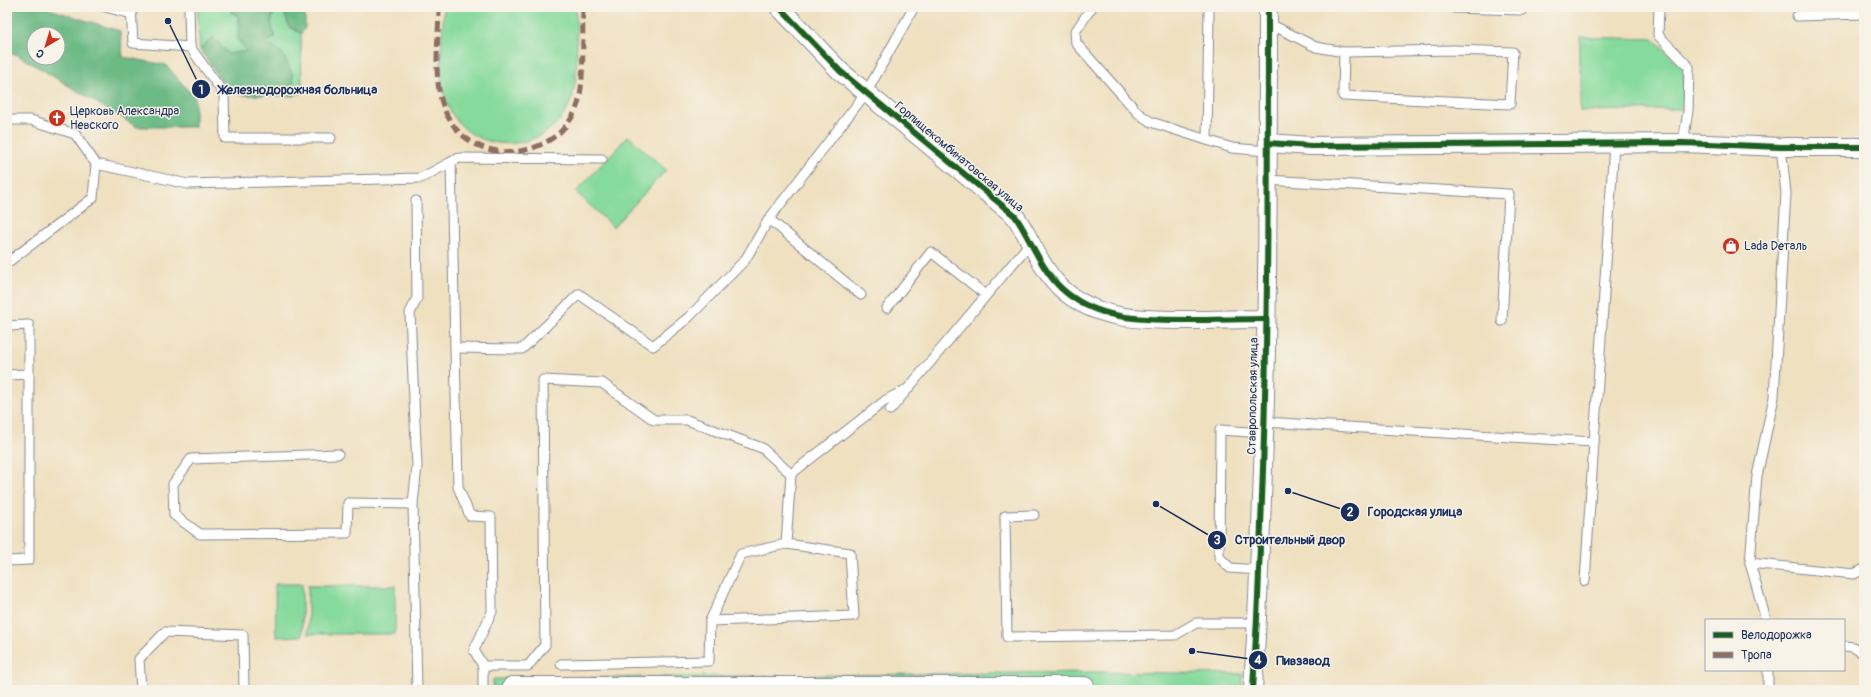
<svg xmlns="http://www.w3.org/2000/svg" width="1871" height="697" font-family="Pangolin,sans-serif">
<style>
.green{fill:#86da9d;stroke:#50847e}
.forest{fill:#6cba84;stroke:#447471;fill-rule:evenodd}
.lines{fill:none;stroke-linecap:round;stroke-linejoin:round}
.service-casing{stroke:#85888f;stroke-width:11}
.minor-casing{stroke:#85888f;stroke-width:20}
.service{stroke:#fff;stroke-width:9}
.minor{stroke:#fff;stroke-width:18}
.quiet{stroke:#8d6e63;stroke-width:5;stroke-dasharray:10 5;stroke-linecap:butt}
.cycleway-casing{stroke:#f7f3e8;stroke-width:8}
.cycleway{stroke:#1b5e20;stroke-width:6}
.labels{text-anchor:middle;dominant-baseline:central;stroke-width:3;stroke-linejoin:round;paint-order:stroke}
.poi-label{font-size:12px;fill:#1b2f5e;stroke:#f7f3e8;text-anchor:start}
.street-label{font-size:12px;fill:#1b2f5e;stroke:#f7f3e8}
.leader{fill:none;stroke:#1b2f5e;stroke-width:1.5}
.callout-dot{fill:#1b2f5e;stroke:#f7f3e8;stroke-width:1.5}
.mark-label{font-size:12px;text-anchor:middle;font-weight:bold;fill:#fff}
.callout-label{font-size:13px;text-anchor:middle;font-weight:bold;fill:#1b2f5e;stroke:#f7f3e8;stroke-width:3;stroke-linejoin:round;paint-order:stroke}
</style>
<rect width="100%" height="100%" fill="#f7f3e8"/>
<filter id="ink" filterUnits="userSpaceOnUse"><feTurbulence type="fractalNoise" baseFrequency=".025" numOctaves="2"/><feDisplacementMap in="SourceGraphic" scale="8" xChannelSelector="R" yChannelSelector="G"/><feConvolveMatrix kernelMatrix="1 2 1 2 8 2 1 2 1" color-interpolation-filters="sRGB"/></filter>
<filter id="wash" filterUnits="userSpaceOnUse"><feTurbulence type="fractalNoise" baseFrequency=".012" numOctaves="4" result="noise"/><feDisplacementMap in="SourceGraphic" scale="16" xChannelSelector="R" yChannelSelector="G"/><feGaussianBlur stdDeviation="0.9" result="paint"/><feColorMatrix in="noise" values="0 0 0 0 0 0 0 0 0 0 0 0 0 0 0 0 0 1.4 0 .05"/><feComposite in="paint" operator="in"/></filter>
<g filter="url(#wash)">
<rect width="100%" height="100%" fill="#efe0c0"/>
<!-- green -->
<g class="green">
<polygon points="197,7 231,7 231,12 239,17 238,40 248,51 228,54 213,37 200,49"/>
<polygon points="274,7 283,7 289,27 301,33 302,92 294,96 293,75 282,53 266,43 275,37 271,23"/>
<path d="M444 7H576C576 34 580 80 570 103 548 156 467 158 447 103 436 76 443 36 444 7Z"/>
<polygon points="1580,37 1653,39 1684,68 1683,109 1580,111"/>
<polygon points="628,136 666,170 613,227 576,192"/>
<polygon points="275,584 302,584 302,636 276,637"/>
<rect x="308" y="586" width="87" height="48"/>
<polygon points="1100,672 1242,674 1242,690 493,690 493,679"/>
</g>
<!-- forest -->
<g class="forest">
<path d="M7 7H43L120 31 123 57 166 65 195 98V127H137L16 54 7 55ZM34 34H58V58H34Z"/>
<polygon points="231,7 275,7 271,23 275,37 266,43 282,53 293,75 294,96 244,95 228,91 200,49 213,37 228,54 247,51 238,40 239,17 231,12"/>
<polygon points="283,7 305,7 305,28 301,33 289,27"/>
</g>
</g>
<g filter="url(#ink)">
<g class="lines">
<!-- service casing -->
<g class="service-casing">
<g id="service">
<polyline points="105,7 132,14"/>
<polyline points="131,7 133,43 190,47"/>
<polyline points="189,7 190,47 224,94 225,138 331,138"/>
<polyline points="1092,7 1075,32 1076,43 1138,113 1151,122 1232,148 1267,151"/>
<polyline points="1207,7 1209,9 1207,140"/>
<polyline points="1659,7 1658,35 1689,67 1688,111 1683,143"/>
<polyline points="1454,8 1522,10 1522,7"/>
<polyline points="1797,16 1864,14"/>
<polyline points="1268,23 1316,47 1344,52 1454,50 1513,52 1510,104 1343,96 1344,52"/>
<polyline points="7,120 31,120 75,134 96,164"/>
<polyline points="451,162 459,158 602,159"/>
<polyline points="1267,180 1509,194 1502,321"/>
<polyline points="416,201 417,298 410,313 417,466 413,504 417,690"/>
<polyline points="769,219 861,295"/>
<polyline points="7,263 93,198 96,164 188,184 421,178 451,162 458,487 470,516 491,517 492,612 474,650 483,666"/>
<polyline points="887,308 931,252 986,295"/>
<polyline points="7,326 29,325 29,560 7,561"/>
<polyline points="456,348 522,349 579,294 653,346 689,317 745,260 769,219 866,93 914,7"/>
<polyline points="7,375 29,374"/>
<polyline points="890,410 1031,242"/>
<polyline points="1264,422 1594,442 1614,145"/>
<polyline points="338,454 191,459 173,484 174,515 200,534 347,533 348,503 413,504"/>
<polyline points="1034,515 1005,516 1007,637 1175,635 1196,623 1256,623"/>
<polyline points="1750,563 1854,574 1864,569"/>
<polyline points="1259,570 1230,568 1219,557 1220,430 1264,433"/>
<polyline points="1585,581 1594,442"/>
<polyline points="1766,620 1750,563 1757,476 1774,397 1786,193 1781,147"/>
<polyline points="710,621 854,616 850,553 786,544"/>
<polyline points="1844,646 1853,647 1864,654"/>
<polyline points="561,664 709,661 710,621 741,554 786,544 791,474 886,400 905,390"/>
<polyline points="141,690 139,659 165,632 243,635 244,690"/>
<polyline points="483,690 483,666 528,666 545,645 543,380 602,383 654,420 687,420 762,448 791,474"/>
<polyline points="1768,690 1768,670"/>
</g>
</g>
<!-- minor casing -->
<g class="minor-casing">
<g id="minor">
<path d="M779 7 840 71 1015 216C1031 239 1040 268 1061 288 1096 321 1144 320 1190 320 1215 320 1241 319 1266 319"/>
<polyline points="1268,143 1311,146 1683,143 1781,147 1864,147"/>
<polyline points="511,690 512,686 1085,686 1085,690"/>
<path d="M1253 690C1255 650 1258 610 1259 570 1268 383 1268 195 1268 7"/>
</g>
</g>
<!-- service -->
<use href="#service" class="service"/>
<!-- minor -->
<use href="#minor" class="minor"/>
<!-- quiet -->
<path class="quiet" d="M439 7C439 40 431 85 447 115 474 170 559 161 578 104 585 81 582 33 583 7"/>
<!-- cycleway casing -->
<g class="cycleway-casing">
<g id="cycleway">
<path d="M779 7 840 71 1015 216C1031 239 1040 268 1061 288 1096 321 1144 320 1190 320 1215 320 1241 319 1266 319"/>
<polyline points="1268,143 1311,146 1683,143 1781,147 1864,147"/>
<path d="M1253 690C1255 650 1258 610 1259 570 1268 383 1268 195 1268 7"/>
</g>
</g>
<!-- cycleway -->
<use href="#cycleway" class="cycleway"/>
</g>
</g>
<!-- icons -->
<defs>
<g id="church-disc" transform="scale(0.9)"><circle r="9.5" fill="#c8321e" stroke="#f7f3e8"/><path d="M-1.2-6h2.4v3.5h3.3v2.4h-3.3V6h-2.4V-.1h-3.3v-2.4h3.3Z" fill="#fff"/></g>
<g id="shop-disc" transform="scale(0.9)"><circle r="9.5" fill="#c8321e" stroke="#f7f3e8"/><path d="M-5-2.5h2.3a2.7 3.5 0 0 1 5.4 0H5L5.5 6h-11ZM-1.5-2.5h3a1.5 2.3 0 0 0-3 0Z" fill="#fff"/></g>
</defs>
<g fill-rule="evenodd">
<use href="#church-disc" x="57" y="118"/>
<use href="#shop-disc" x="1731" y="246"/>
</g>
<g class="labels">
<!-- poi labels -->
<g class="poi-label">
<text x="70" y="111">Церковь Александра<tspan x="70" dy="14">Невского</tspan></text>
<text x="1744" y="246">Lada Dеталь</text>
</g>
<!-- street labels -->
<g class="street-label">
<text transform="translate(959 157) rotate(40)">Горпищекомбинатовская улица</text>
<text transform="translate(1253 396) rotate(-89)">Ставропольская улица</text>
</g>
</g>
<!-- callouts -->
<path class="leader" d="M168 21L201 89M1288 491L1350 512M1156 504L1217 540M1192 651L1258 660"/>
<g class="callout-dot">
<circle cx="168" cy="21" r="4"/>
<circle cx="1288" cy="491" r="4"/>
<circle cx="1156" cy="504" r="4"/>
<circle cx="1192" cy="651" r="4"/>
<circle cx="201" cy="89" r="10"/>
<circle cx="1350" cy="512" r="10"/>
<circle cx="1217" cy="540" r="10"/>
<circle cx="1258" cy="660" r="10"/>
</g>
<g class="mark-label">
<text x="201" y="94">1</text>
<text x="1350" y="516">2</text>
<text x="1217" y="544">3</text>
<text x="1258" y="664">4</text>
</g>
<g class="callout-label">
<text x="298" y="94">Железнодорожная больница</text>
<text x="1415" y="516">Городская улица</text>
<text x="1290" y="544">Строительный двор</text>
<text x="1303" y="665">Пивзавод</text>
</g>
<!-- margin -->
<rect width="1871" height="697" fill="none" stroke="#f7f3e8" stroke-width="24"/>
<!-- legend -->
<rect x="1705" y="619" width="140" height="52" fill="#f7f3e8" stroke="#9fa5b1"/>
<rect x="1713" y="632" width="20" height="6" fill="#1b5e20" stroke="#9fa5b1"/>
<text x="1741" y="639" font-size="12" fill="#1b2f5e">Велодорожка</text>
<rect x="1713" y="652" width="20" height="6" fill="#8d6e63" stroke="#9fa5b1"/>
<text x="1741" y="659" font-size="12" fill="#1b2f5e">Тропа</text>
<!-- north arrow -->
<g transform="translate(46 46) rotate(218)"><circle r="19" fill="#f7f3e8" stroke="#9fa5b1"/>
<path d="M0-3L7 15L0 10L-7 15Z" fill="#c8321e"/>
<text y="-6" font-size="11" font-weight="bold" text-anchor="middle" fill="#1b2f5e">С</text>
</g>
</svg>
